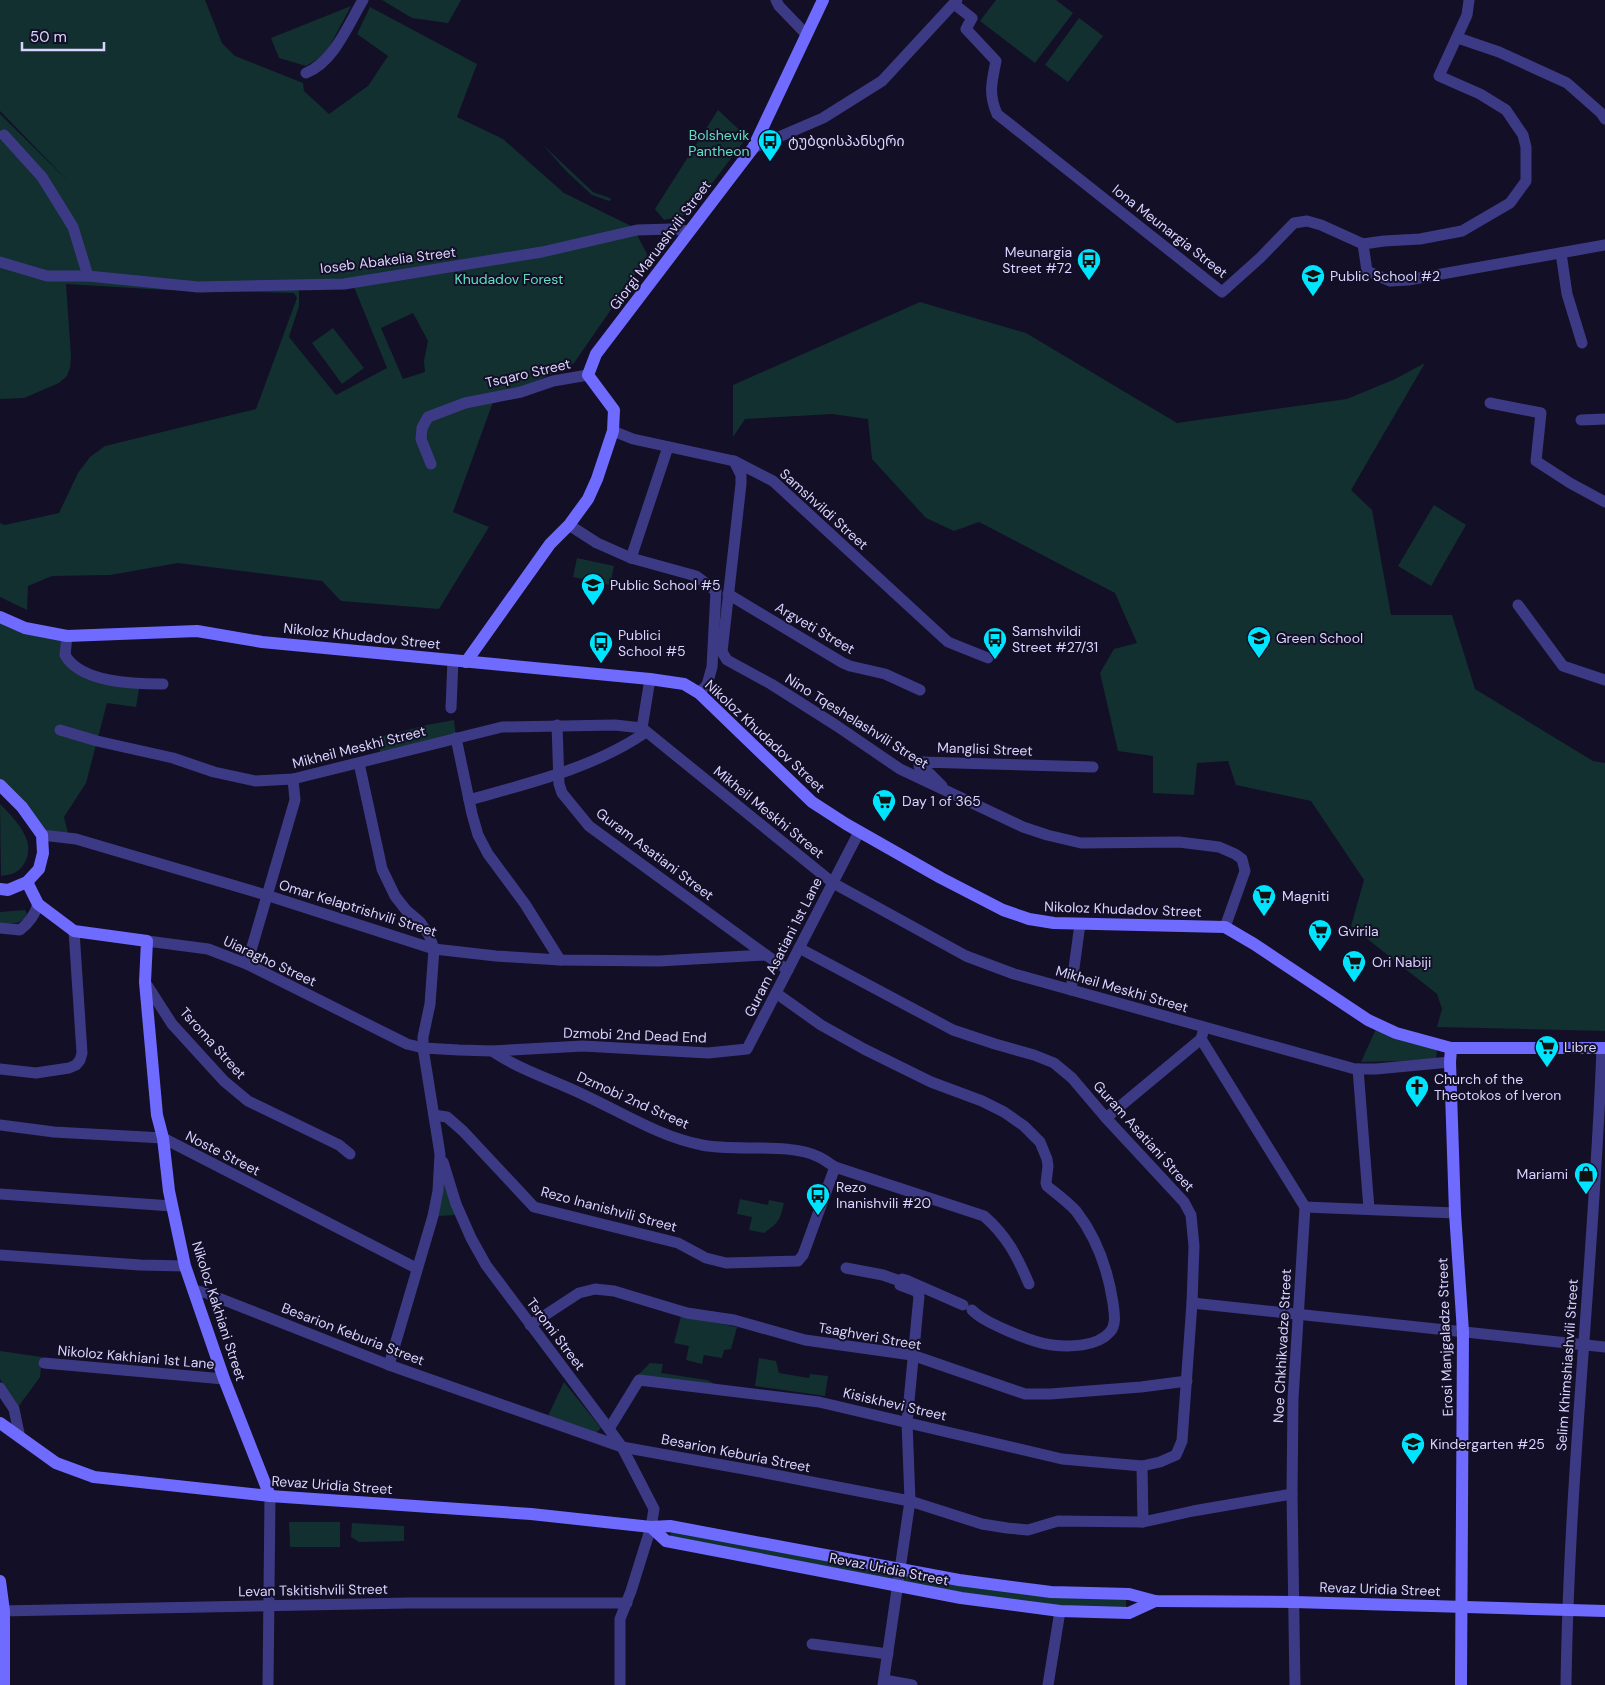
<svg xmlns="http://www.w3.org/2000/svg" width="1605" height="1685" font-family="'DM Sans','Noto Sans Georgian',sans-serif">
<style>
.green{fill:#12302f;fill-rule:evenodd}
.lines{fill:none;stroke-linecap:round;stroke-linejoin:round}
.street{stroke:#3d3a85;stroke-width:11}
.secondary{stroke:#6f6bff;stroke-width:12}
.labels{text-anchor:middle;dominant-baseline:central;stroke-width:4;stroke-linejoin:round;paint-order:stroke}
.park-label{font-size:14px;fill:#5fe0c0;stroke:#130f26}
.poi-label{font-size:14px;fill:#d9d4ff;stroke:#130f26;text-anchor:start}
.street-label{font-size:14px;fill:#d9d4ff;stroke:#130f26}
</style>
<rect width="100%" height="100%" fill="#130f26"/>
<!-- green -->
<g class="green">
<path d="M0 0H205L222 43 235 56 303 83 304 91 329 114 368 86 388 56 357 34 370 7 477 64 457 117 503 139 564 193 633 227 648 256 574 363 493 402 453 512 489 527 439 609 341 601 322 581 178 563 110 575 52 576 28 586 27 610 0 597V523L5 525 59 513 78 473 90 457 105 446 256 409 297 298 294 293 166 290 66 284 71 356 70 368 67 376 59 383 24 398 0 399V114L71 184 0 111ZM354 287 387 368 336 395 289 337 299 306V289ZM413 313 428 341 424 361 425 372 403 379 381 328Z"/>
<polygon points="382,0 461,0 448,23 412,18"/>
<polygon points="996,0 1056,0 1073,13 1035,63 980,21"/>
<polygon points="351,6 325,55 306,66 279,58 271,38"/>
<polygon points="1079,18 1103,36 1068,82 1045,65"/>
<polygon points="718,110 747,137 689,214 664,220 655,209"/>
<polygon points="542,144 593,192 610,198 611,200 609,201 592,195 567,172"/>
<polygon points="920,302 1026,333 1177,423 1347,399 1395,379 1425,363 1351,490 1372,510 1391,615 1452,615 1475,689 1593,761 1605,763 1605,1031 1437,1027 1442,1009 1437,994 1351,926 1364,880 1311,801 1236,785 1228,761 1197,763 1194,795 1153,793 1153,756 1118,751 1100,673 1114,649 1137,643 1115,593 979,522 954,531 926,518 872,459 868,419 832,414 745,419 733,437 733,385"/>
<polygon points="333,328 364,368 342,384 312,343"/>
<polygon points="1434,505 1466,525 1431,586 1398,566"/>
<polygon points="577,558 614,566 610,585 573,577"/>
<polygon points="0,617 67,636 74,667 140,684 136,707 107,703 86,783 64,817 68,833 46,836 0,779"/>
<polygon points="454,720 456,738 382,758 376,738 427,725"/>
<path d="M0 804C10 814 21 825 26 838 32 851 26 869 12 874 9 875 4 875 1 876Z"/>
<polygon points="25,910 27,914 25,919 17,923 0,924 0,912"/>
<polygon points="1376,1029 1437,1048 1436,1060 1361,1062"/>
<polygon points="444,1174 456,1215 438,1216 442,1198"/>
<path d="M740 1199 768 1205 769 1200 784 1203C780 1221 778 1223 764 1233L749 1230 752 1217 737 1214Z"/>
<polygon points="681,1316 737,1327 731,1349 724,1350 722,1358 704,1355 702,1364 686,1360 689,1346 674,1343"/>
<polygon points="0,1351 42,1357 40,1377 18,1407 0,1379"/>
<polygon points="759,1358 776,1361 779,1373 809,1378 810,1374 828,1376 825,1396 755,1386"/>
<polygon points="650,1363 663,1364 661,1373 707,1380 717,1385 631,1382"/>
<polygon points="564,1382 601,1428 596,1433 548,1416"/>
<polygon points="289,1522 340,1522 340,1547 290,1547"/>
<polygon points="352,1523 404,1526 404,1541 359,1542 351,1537"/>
<polygon points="671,1529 896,1573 895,1582 670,1539"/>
<polygon points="904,1574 1126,1598 1126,1609 1052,1606 902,1583"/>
</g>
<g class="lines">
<!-- street -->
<g class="street">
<polyline points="776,0 779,6 806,34"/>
<path d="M954 4 972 18 966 29 996 61C992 82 988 93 997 114L1222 292 1260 258 1294 223 1307 221 1321 225 1363 244"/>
<polyline points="1458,38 1499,52 1567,83 1601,113 1605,119"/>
<path d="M306 73C334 62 348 25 363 0"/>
<polyline points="4,135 42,177 73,227 88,276"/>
<polyline points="753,148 823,118 882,81 957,0"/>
<polyline points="1363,244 1384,241 1420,239 1462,231 1510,203 1526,181 1526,147 1523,135 1506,110 1480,94 1439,76 1467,15 1469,0"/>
<polyline points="1363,244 1367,271 1390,281 1408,280 1605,245"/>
<polyline points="1561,253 1567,294 1582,343"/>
<polyline points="0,262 47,276 88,276 198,287 344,284 542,252 637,230 672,229 688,231"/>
<polyline points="1490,403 1541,413 1536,461 1570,483 1605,502"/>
<polyline points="1581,420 1605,419"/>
<polyline points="613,431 633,439 734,461 773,481 948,642 988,658"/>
<polyline points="734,461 741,475 741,484 722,652 727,660 771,684 837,726 900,769 1023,827 1047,835 1081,843 1179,842 1219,847 1235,854 1242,859 1245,871 1225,927"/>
<polyline points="431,464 421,439 422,428 428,417 465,403 521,392 553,381 588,375"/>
<polyline points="569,525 597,543 631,558 696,576 716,591 712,667 707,685 699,693"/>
<polyline points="631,558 668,447"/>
<polyline points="728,594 843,663 850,666 885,674 920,690"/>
<polyline points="1518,605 1563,666 1605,680"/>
<path d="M67 636 65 655C81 683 134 684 163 684"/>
<polyline points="451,708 453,660"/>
<polyline points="557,725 559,784 562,793 589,826 766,955"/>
<polyline points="642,728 650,679"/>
<polyline points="60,730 97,741 173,758 214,772 255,781 293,779 502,727 615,725 642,728 833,883 966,956 1014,974 1355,1069 1376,1069 1450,1062"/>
<polyline points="456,738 472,814 478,835 488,854 525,904 560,960"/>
<polyline points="359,763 382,869 395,896 406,910 420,922 429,935 434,949 430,1004 423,1037 423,1048 440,1154 438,1191 433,1216 389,1365"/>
<polyline points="942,786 929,773 920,769 919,766 922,762 1093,767"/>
<path d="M469 800C529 783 594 768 646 732"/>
<polyline points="42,835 76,839 266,895 434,949 496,956 560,960 659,961 766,955 788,970"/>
<path d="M0 928 20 930C29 923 35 915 38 904"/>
<polyline points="147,941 208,949 247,964 407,1044 423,1048 459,1050 492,1051 583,1046 708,1053 747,1049 859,832"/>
<polyline points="247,964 295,800 293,779"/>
<polyline points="145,982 172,1024 224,1081 248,1101 339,1145 350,1154"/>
<polyline points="1071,990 1080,924"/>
<path d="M776 993 821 1025 864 1049 931 1082 982 1101 1004 1112 1024 1126 1040 1142 1047 1159 1048 1166 1046 1183 1047 1186C1057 1194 1068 1202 1076 1211 1097 1238 1108 1270 1113 1303 1114 1312 1117 1324 1110 1332 1097 1347 1069 1347 1052 1345 1034 1343 984 1323 972 1310"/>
<polyline points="1201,1039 1305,1207 1293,1399 1292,1494 1295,1685"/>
<path d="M492 1051C520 1070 553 1080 584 1095 623 1113 660 1137 702 1145 736 1152 789 1142 819 1157 825 1160 830 1164 835 1167L984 1216C1007 1236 1017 1256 1029 1284"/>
<polyline points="0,1069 36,1073 69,1068 76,1065 80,1060 82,1053 74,931"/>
<polyline points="1358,1069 1369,1209"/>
<polyline points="434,1115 447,1117 463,1131 534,1207 678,1243 706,1258 726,1263 798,1261 803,1255 835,1167"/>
<polyline points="1106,1118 1201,1039 1203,1032"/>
<polyline points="0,1125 54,1132 163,1138 416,1268"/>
<polyline points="443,1162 456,1204 471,1238 486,1265 609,1429 622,1447 654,1509 651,1527 631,1591 620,1619 620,1685"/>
<polyline points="0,1194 172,1206"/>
<polyline points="1305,1207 1455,1213"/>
<polyline points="0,1255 140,1265 185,1266"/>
<polyline points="846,1268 883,1275 900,1281"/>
<polyline points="194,1290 206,1293 389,1365 622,1447 750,1470 910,1501 982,1524 1007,1528 1028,1530 1058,1521 1143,1522 1193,1511 1292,1494"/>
<polyline points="1192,1303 1605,1347"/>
<polyline points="530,1325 579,1293 595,1289 614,1291 687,1313 734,1320 805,1340 912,1355 1025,1394 1050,1394 1141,1387 1187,1381"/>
<polyline points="44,1363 224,1379"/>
<polyline points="0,1388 14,1409 20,1438"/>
<polyline points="609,1429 639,1380 819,1402 1062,1459 1142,1466 1160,1462 1176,1455 1182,1441 1192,1303 1194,1246 1191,1215 1184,1202 1106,1118 1072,1078 1054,1063 1034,1055 995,1044 953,1030 799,948"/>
<polyline points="1142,1466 1143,1522"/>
<polyline points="0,1611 409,1603 627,1603"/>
<polyline points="812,1644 888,1654"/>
<polyline points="884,1680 912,1685"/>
<polyline points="268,1685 270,1496"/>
<polyline points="883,1685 910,1501 907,1422 919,1296 916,1291 900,1285 900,1281 902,1279 906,1280 963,1305"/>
<polyline points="1048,1685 1060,1611"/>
<path d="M1566 1685C1569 1472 1594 1261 1602 1048"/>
</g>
<!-- secondary -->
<g class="secondary">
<polyline points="0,617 25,628 67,636 197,631 262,642 650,679 684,684 699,693 812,802 846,824 941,878 1003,910 1029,919 1054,923 1225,927 1254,944 1368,1020 1396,1033 1451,1048 1605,1048"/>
<polyline points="466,662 550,544 569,525 588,499 597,479 613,431 614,410 588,375 596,354 753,148 823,0"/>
<polyline points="0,785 22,807 42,835 43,853 39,869 27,882 8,890 0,889"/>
<polyline points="27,882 38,904 74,931 147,941 145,982 157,1115 163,1138 169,1191 185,1266 224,1379 270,1496"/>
<polyline points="1451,1048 1450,1062 1455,1213 1463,1332 1461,1685"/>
<polyline points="0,1423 56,1463 94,1477 270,1496 531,1514 651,1527 670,1526 959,1580 1051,1592 1129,1594 1155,1601 1294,1602 1605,1611"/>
<polyline points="651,1527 666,1541 961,1598 1060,1611 1129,1613 1155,1601"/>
<polyline points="0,1581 4,1611 4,1685"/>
</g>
</g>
<!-- icons -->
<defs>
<g id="bus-pin" transform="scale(1.25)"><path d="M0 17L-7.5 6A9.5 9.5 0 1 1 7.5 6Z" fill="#00e5ff" stroke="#130f26"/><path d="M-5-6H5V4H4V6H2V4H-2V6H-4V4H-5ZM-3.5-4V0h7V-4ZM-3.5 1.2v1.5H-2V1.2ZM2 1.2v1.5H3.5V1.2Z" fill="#111"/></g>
<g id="school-pin" transform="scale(1.25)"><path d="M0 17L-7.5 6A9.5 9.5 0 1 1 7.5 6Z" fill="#00e5ff" stroke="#130f26"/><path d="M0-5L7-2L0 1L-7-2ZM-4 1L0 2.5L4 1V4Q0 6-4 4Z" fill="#111"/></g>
<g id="supermarket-pin" transform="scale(1.25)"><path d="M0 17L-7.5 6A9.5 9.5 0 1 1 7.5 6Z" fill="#00e5ff" stroke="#130f26"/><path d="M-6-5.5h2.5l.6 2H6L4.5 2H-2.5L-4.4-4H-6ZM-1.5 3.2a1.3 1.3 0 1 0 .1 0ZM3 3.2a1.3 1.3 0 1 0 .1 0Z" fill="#111"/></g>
<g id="church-pin" transform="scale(1.25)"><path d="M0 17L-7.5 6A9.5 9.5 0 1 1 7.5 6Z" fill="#00e5ff" stroke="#130f26"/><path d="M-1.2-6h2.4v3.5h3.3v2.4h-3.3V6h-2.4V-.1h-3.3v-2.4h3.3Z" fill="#111"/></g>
<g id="shop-pin" transform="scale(1.25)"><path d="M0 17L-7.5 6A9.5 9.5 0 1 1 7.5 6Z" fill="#00e5ff" stroke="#130f26"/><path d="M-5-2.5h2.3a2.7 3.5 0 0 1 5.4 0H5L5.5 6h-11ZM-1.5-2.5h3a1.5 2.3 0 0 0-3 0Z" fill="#111"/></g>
</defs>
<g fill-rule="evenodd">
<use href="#bus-pin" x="770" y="141"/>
<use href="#bus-pin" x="1089" y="260"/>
<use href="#school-pin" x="1313" y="276"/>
<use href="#school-pin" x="593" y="585"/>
<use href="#school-pin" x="1259" y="638"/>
<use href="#bus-pin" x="995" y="639"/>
<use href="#bus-pin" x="601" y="643"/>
<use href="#supermarket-pin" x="884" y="801"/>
<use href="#supermarket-pin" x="1264" y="896"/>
<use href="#supermarket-pin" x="1320" y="931"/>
<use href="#supermarket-pin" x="1354" y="962"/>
<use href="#supermarket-pin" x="1547" y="1047"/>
<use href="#church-pin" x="1417" y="1087"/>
<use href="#shop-pin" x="1586" y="1174"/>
<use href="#bus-pin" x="818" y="1195"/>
<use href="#school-pin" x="1413" y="1444"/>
</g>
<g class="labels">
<!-- park labels -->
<g class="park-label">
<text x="719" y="135">Bolshevik<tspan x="719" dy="16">Pantheon</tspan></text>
<text x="509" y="279">Khudadov Forest</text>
</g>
<!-- poi labels -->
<g class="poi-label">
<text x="788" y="141">ტუბდისპანსერი</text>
<text x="1072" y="252" text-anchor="end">Meunargia<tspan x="1072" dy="16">Street #72</tspan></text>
<text x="1330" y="276">Public School #2</text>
<text x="610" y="585">Public School #5</text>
<text x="1012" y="631">Samshvildi<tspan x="1012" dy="16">Street #27/31</tspan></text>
<text x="618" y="635">Publici<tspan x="618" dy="16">School #5</tspan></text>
<text x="1276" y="638">Green School</text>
<text x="902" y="801">Day 1 of 365</text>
<text x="1282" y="896">Magniti</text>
<text x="1338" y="931">Gvirila</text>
<text x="1372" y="962">Ori Nabiji</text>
<text x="1564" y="1047">Libre</text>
<text x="1434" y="1079">Church of the<tspan x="1434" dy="16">Theotokos of Iveron</tspan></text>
<text x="1568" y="1174" text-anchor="end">Mariami</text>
<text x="836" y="1187">Rezo<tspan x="836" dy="16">Inanishvili #20</tspan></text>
<text x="1430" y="1444">Kindergarten #25</text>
</g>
<!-- street labels -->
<g class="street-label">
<text transform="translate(1170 231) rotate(38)">Iona Meunargia Street</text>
<text transform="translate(660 245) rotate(-53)">Giorgi Maruashvili Street</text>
<text transform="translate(388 260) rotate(-7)">Ioseb Abakelia Street</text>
<text transform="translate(528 373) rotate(-13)">Tsqaro Street</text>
<text transform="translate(824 509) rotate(42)">Samshvildi Street</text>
<text transform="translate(815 628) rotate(30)">Argveti Street</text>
<text transform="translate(362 636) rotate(6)">Nikoloz Khudadov Street</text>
<text transform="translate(857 721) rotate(32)">Nino Tqeshelashvili Street</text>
<text transform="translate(765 736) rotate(43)">Nikoloz Khudadov Street</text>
<text transform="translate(359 747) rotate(-14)">Mikheil Meskhi Street</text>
<text transform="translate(985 749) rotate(2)">Manglisi Street</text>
<text transform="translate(769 812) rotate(39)">Mikheil Meskhi Street</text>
<text transform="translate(655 854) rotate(37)">Guram Asatiani Street</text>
<text transform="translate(358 908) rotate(17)">Omar Kelaptrishvili Street</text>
<text transform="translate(1123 909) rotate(2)">Nikoloz Khudadov Street</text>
<text transform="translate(783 947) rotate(-63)">Guram Asatiani 1st Lane</text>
<text transform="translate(270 961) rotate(25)">Uiaragho Street</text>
<text transform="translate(1122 989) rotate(16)">Mikheil Meskhi Street</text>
<text transform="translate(635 1035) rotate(2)">Dzmobi 2nd Dead End</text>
<text transform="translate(213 1043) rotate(48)">Tsroma Street</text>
<text transform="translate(633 1100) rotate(24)">Dzmobi 2nd Street</text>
<text transform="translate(1144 1136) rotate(48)">Guram Asatiani Street</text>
<text transform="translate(223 1153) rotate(27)">Noste Street</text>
<text transform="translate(609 1209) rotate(15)">Rezo Inanishvili Street</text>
<text transform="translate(219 1311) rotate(72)">Nikoloz Kakhiani Street</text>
<text transform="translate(353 1334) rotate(21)">Besarion Keburia Street</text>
<text transform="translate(556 1334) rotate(53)">Tsromi Street</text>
<text transform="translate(870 1336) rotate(10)">Tsaghveri Street</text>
<text transform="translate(1445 1337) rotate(-92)">Erosi Manjgaladze Street</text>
<text transform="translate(1282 1346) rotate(-87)">Noe Chkhikvadze Street</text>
<text transform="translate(136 1357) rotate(5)">Nikoloz Kakhiani 1st Lane</text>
<text transform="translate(1567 1365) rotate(-86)">Selim Khimshiashvili Street</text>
<text transform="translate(895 1404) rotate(13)">Kisiskhevi Street</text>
<text transform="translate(736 1453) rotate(11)">Besarion Keburia Street</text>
<text transform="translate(332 1485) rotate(4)">Revaz Uridia Street</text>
<text transform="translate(889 1569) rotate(11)">Revaz Uridia Street</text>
<text transform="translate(1380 1589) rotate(2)">Revaz Uridia Street</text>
<text transform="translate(313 1590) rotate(-1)">Levan Tskitishvili Street</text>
</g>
</g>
<!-- scale -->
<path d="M22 42v8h82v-8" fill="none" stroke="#d9d4ff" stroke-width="2.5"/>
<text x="30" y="42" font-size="15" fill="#d9d4ff" stroke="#130f26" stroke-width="4" paint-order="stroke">50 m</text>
</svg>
